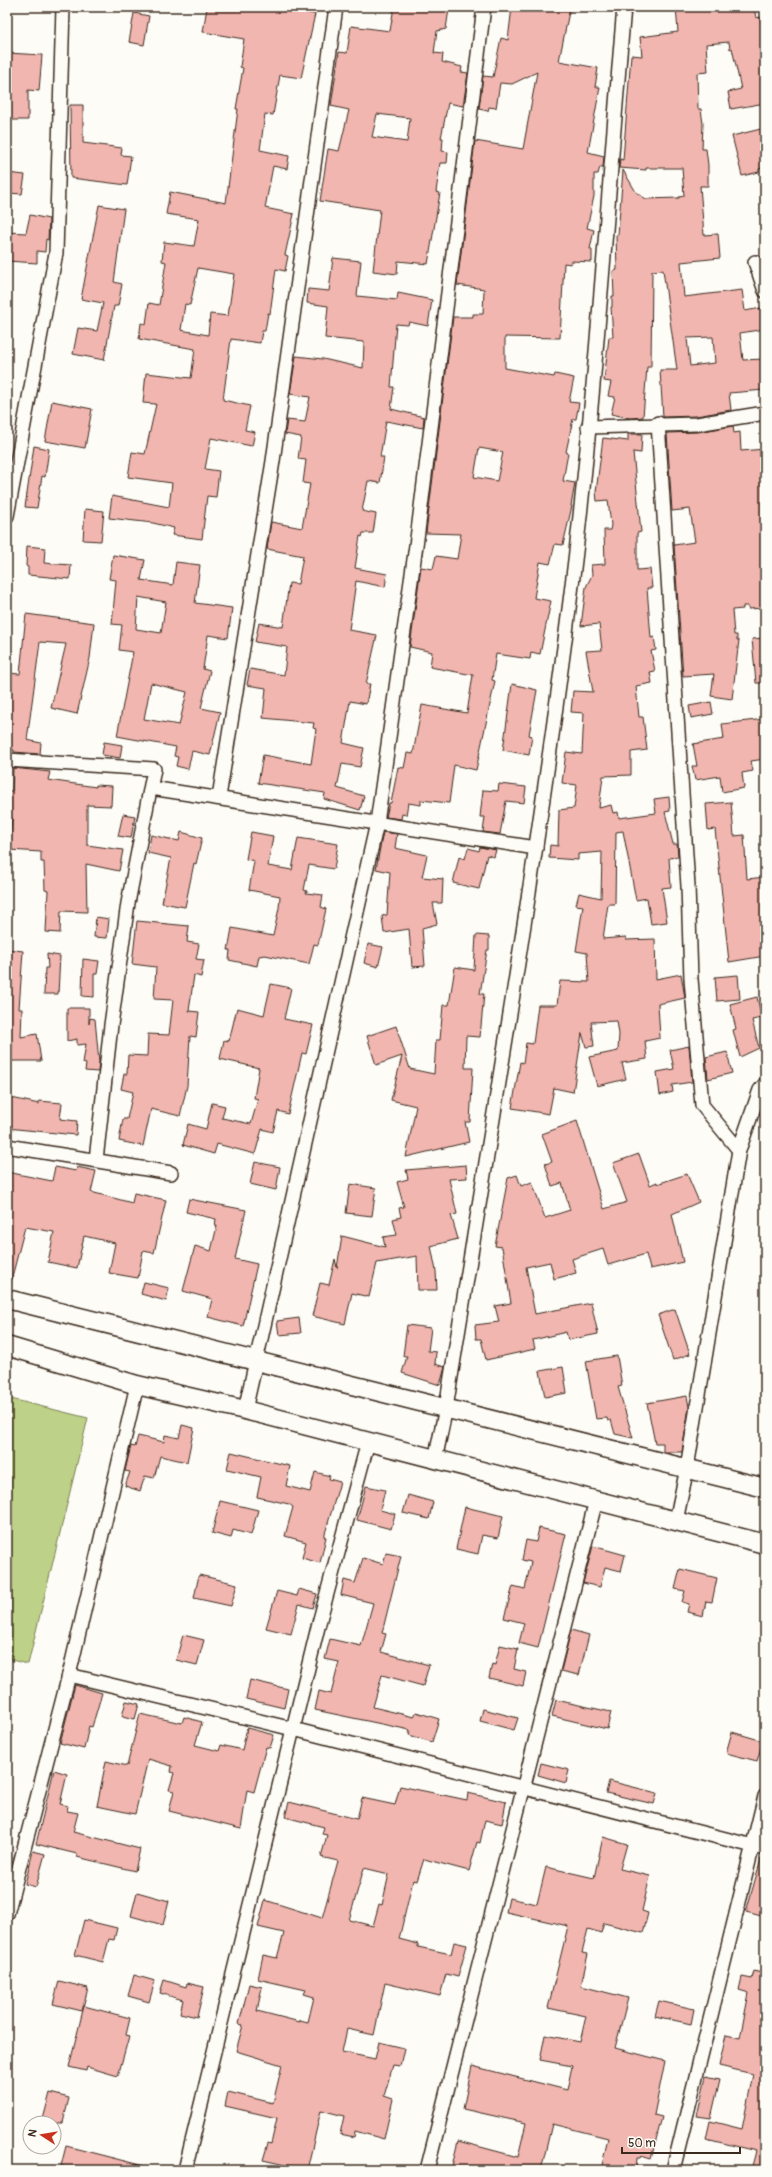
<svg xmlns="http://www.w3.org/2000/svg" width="772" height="2177" font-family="Pangolin,sans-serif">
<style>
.green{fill:#bdd288;stroke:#7c7e53}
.building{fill:#f1b6b0;stroke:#3b2a1e;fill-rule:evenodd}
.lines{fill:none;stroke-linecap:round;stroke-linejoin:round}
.street-casing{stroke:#3b2a1e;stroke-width:16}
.secondary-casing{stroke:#3b2a1e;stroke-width:21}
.street{stroke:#fdfcf7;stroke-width:13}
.secondary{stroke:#fdfcf7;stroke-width:18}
</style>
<rect width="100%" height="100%" fill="#fdfcf7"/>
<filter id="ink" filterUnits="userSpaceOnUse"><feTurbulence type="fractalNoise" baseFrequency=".025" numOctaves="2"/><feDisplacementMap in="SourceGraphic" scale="8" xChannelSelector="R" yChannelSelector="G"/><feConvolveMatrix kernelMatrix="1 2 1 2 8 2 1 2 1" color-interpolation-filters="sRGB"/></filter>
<g filter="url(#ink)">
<!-- green -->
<polygon class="green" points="7,1398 88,1418 28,1664 7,1659"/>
<!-- building -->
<g class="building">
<path d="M207 7H309L308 13 315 14 301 78 280 75 273 115 265 114 260 150 289 156 287 169 273 166 265 208 294 214 285 255 288 256 285 271 276 269 270 314 268 313 265 331H262L260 343 231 339 223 400 250 406 245 430 255 432 252 446 211 438 205 469 219 471 216 497 207 496 202 539 172 535 174 528 153 523 109 518 112 496 169 507 172 483 128 477 132 452 145 454 156 404 143 403 146 373 191 378 195 349 139 339 141 323 146 324 149 303 159 305 166 262 162 261 164 242 194 246 199 219 166 214 170 192 226 203 238 109H236L243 68 240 67 244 39 203 32ZM198 268 234 274 228 316 210 314 208 335 181 330 185 304 190 305Z"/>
<path d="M394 7H429L449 9 446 29 437 31 434 53 443 54 442 62 462 67 461 72 468 73 463 106 448 103 441 138H443L442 151 448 152 447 163H440L436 192 440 193 428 264 398 261 397 274 373 271 380 210 320 201 328 149 339 151 349 110 331 106 339 52 347 53 351 26 390 31ZM377 114 410 118 407 142 372 137Z"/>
<path d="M512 7H570L559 61 598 68 595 87H600L588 152 604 156 603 167H600L598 174H594V196L587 228 594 230 590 249H592V262L571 261V264L564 263 560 338 505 337V368L554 377 555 374 574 378 569 402 579 403 576 419H573L566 452 568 453 563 481 575 483 571 506H572L563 545 555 544 550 564 540 562 534 598 551 601 540 654 531 652 530 659 496 654 492 680 495 681 476 770 454 765 449 803 421 800V805L408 803 406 815 402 814 401 819 386 817 387 813 389 803H391L398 767 404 768 407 753 413 754 422 705 467 713 473 675 430 667 432 652 410 647 421 567 433 569 436 556 457 559 461 534 426 533 453 317H473V314H483L484 289 457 285 475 141 523 149 537 72 512 84 500 83 496 108 489 107 488 111 479 109 483 76 493 77 501 38 508 40ZM479 448 503 452 497 481 474 477Z"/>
<path d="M676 7H754L756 18 760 17 765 42H762L765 62V103L731 109 728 92 741 89 732 48 730 49 729 42 706 44 708 72 697 73 698 109H701L703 124 702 149H706L708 165V186H700L704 235 718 234 720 258 681 262 684 297 742 290 745 311 761 308 765 329 740 333 743 360 764 359 765 390 729 393 731 410 696 416 663 417 660 370H677L663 270 652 271 651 367H647L643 417 630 418 611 414 615 397 608 396 611 382 604 381 609 337H613L611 307H612V296H614L613 271 617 270 616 235H618L623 170 636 192 646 199 679 198V197L684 196 682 168H646V170L619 168 620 159 623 160 631 55 642 56 640 37 678 32ZM713 337 715 363 690 366 687 338Z"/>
<polygon points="134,13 149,16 144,45 129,42"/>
<polygon points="7,53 42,55 39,91 28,90 28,120 7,120"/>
<polygon points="70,105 83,105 83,143 122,148 121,155 131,156 127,185 71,178"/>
<polygon points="765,128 765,167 759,169 759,172 742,176 732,136"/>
<polygon points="7,173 25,175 22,194 7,193"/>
<polygon points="99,205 124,209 114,282 122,284 118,306 114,306 104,360 73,354 78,328 97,331 103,303 81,299"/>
<polygon points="30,215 49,219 48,240 46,239 45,252 37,251 37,263 7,261 7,232 26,233"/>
<polygon points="333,258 361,261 357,296 397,300 398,293 432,300 428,326 409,322 408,325 396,324 391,387 394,387 391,409 424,417 423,428 386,421 380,457 384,457 380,483 368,481 362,511 376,514 373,533 363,533 362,537 360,536 355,568 387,574 385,587 356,581 349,630 377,635 366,684 370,684 366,704 350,701 343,743 364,748 360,767 342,764 337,788 364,796 360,810 324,799 325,793 258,783 263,755 311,764 316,729 313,728 314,723 263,718 266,688 247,685 250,669 284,675 287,647 255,642 259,623 283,627 289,583 298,584 303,556 267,549 271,522 302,528 310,484 303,483 306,460 298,459 301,437 285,434 287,420 305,422 310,397 290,394 296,356 323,359 363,368 364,342 325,338 328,306 307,303 308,289 329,291"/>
<polygon points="52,401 92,409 85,448 45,441"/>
<polygon points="733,426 734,433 740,432 741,451 765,449 765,608 748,609 748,606 743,606 743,609 732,610 734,635 737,635 737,640 739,640 732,699 711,696 714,674 683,676 674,545 695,542 690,509 672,511 667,433 698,432"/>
<polygon points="628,434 642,434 641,453 633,452 641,532 637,533 637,570 650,569 652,588 647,588 651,638 654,637 656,650 651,651 655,671 650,672 652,683 636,686 639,717 643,717 647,750 631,752 631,775 603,776 599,808 611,805 613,813 618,812 619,818 656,813 654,799 669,797 670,811 665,812 673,844 677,844 678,857 669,858 671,887 662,888 667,922 651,924 647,898 636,900 623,831 616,832 615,904 608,904 603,939 626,937 626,940 655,939 656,979 681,974 685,998 658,1004 660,1038 645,1041 647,1059 622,1063 626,1079 597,1086 589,1057 618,1051 619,1034 617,1021 591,1022 594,1046 586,1047 582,1033 573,1092 554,1088 549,1114 512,1108 520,1062 523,1063 526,1043 533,1044 538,1005 557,1005 560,981 589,982 587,953 576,951 583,906 576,905 579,893 601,898 602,852 578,854 578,860 549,858 550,845 558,846 559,810 574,808 577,785 562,783 566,752 582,754 584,713 571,712 573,691 593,692 586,651 602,650 599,624 581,626 586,587 592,575 591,565 605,564 604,530 610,530 611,525 608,500 597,501 596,492 603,438 628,441"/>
<polygon points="34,446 49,449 45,477 42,476 37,508 25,507"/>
<polygon points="85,509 104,511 101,541 83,540"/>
<polygon points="27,546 45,548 44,563 71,565 70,579 28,575 28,567 26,566"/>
<path d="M113 555 145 560 141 580 173 585 176 562 200 565 195 603 232 608 228 638 208 635 203 669 210 671 201 708 220 712 210 755 192 751 188 769 176 766 178 757 174 756 176 747 117 736 133 652 119 650 122 625 112 624 116 580 109 579ZM138 597 166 602 161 633 136 629ZM151 683 187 692 179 725 144 719Z"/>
<polygon points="26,614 94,623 90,658 77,714 51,708 66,644 40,642 27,740 41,743 40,754 14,752 14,750 7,749 7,673 20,674"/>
<polygon points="765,638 765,683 756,683 752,639"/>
<polygon points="512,684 537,690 529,735 532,736 529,755 503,750"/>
<polygon points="711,702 713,714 691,718 689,706"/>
<polygon points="765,719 765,759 751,761 753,771 742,773 744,788 722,792 720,776 695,780 692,766 697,766 693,744 724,739 722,724"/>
<polygon points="104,742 122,745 120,758 102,755"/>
<polygon points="13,768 50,772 48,780 96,787 96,785 112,786 111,806 87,805 87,845 123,850 119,871 86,864 87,912 61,911 60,933 46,932 48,891 45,890 44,862 41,862 41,852 9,850 12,818 7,817 7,791 12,791"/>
<polygon points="499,784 526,787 524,803 506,801 500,834 483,832 485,817 480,817 483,790 498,791"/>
<polygon points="731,802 734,836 744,835 747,879 765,877 765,956 729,962 715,829 708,830 706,804"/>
<polygon points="123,814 135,816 131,838 118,836"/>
<polygon points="181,832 202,838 196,864 194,863 185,907 162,903 171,858 148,853 151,835 179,841"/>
<polygon points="251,832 273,836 268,866 292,870 298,838 338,844 334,869 309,865 304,890 307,891 306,893 323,895 321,907 326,909 318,945 314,944 309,964 265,955 259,956 257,966 229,960 230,950 228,950 232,928 273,936 279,908 280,896 249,890 254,861 246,859"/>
<polygon points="383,832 397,834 395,848 427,855 422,877 443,879 442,903 433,903 437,924 422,928 425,966 412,967 409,929 384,933 382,916 387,915 390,872 376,869"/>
<polygon points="480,847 496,850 494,857 487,855 479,889 453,883 459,857 465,859 468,848 479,851"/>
<polygon points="96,917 109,919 107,938 94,937"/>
<polygon points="137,921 189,926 187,942 199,944 196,959 204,960 201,977 194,975 189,1011 199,1012 196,1037 190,1036 187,1086 180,1116 151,1109 143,1146 119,1141 123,1119 127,1119 133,1092 121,1089 124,1074 127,1074 128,1055 147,1056 148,1034 169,1035 173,1000 154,999 156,967 132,964"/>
<polygon points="476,935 489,936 489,950 487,950 480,994 484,994 480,1037 466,1036 465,1068 473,1068 470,1122 465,1122 469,1142 406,1157 416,1106 391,1100 402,1056 376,1065 367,1036 396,1026 410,1069 434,1074 436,1040 440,1040 443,1005 449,1005 455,967 474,970"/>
<polygon points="368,944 383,947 378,967 364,963"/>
<polygon points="7,949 23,951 19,1009 22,1009 21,1037 37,1034 41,1061 7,1061"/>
<polygon points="47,954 60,956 58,994 44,994 45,968 48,968"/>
<polygon points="83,959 99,961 97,974 94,974 94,997 82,996"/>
<polygon points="738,975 740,999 717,1001 715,977"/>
<polygon points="271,984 291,988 284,1019 313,1025 306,1054 302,1053 288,1114 278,1111 273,1132 262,1129 255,1154 217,1144 214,1154 183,1145 188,1124 206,1129 212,1103 225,1106 222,1118 251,1124 258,1099 254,1098 259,1068 220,1059 224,1040 229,1041 237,1008 264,1015"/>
<polygon points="757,997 762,1018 752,1020 759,1048 740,1057 733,1030 736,1029 730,1004"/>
<polygon points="67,1008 89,1008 89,1024 90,1018 95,1019 99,1062 98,1072 85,1071 86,1064 83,1063 86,1044 77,1045 77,1039 67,1041"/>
<polygon points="689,1046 692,1082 672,1085 673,1092 660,1095 657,1072 674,1069 670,1050"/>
<polygon points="727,1052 732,1073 708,1079 706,1057"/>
<polygon points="7,1097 39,1104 39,1101 62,1103 60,1119 77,1121 76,1135 7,1128"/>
<polygon points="577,1121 604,1209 627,1202 613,1163 639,1154 650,1185 657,1182 657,1184 687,1174 699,1202 672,1214 683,1262 650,1269 646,1254 608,1265 603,1249 572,1259 576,1273 554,1279 550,1262 526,1267 535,1314 591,1303 598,1334 568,1340 566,1332 533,1340 535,1349 486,1360 481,1339 476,1339 475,1325 499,1322 495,1306 511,1303 502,1247 495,1246 508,1178 517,1175 521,1186 532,1182 545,1218 570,1210 562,1183 552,1186 545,1164 552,1162 542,1134"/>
<polygon points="255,1162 280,1167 276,1190 250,1184"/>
<polygon points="466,1165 467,1178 449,1179 457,1214 451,1215 458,1239 431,1246 436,1271 437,1290 418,1290 417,1256 377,1263 369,1297 352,1293 345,1324 312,1316 320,1283 329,1285 335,1259 337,1268 342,1236 385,1247 383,1237 397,1235 393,1219 401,1217 399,1208 404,1207 397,1182 408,1179 406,1170"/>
<polygon points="55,1167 76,1171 77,1167 96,1171 91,1192 132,1203 134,1193 166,1200 154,1253 143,1251 138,1278 109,1273 115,1243 84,1236 77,1268 48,1262 54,1232 25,1227 11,1281 7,1280 7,1172 52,1181"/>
<polygon points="350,1184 376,1188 372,1216 346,1213"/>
<polygon points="189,1199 246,1210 235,1259 257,1264 243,1326 208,1317 212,1299 183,1291 195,1246 211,1251 217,1226 215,1226 216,1219 186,1212"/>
<polygon points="144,1282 169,1288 166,1301 141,1294"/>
<polygon points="675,1309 690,1354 673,1360 658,1315"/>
<polygon points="299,1318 301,1333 279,1335 277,1321"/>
<polygon points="407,1325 431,1328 428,1351 436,1352 435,1364 445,1367 440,1385 402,1373 407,1356 403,1356"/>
<polygon points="617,1356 622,1386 618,1387 633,1438 615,1434 611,1420 608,1421 607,1418 596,1419 586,1361"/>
<polygon points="563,1367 567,1393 545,1397 540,1371"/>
<polygon points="687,1396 689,1407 682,1452 663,1452 663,1443 655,1443 647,1403"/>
<polygon points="182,1425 194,1428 187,1462 160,1456 154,1478 145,1476 140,1491 125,1486 130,1472 125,1471 128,1458 131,1446 135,1447 138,1436 164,1442 165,1435 179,1438"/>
<polygon points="231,1452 290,1466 286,1486 310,1492 315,1472 330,1476 329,1479 340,1482 324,1537 326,1537 320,1563 302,1558 306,1542 285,1536 293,1507 289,1504 257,1497 261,1477 227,1469"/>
<polygon points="366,1486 385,1490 380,1510 395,1514 391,1529 357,1520"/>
<polygon points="408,1495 433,1502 429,1519 403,1513"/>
<polygon points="220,1501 258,1510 251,1535 233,1530 231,1538 212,1533"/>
<polygon points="465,1507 503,1516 498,1538 482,1535 478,1554 456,1549"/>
<polygon points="539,1528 566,1534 538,1648 519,1643 524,1623 504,1618 513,1586 525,1589 531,1562 522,1560 526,1540 536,1542"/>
<polygon points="593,1546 625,1555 621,1571 605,1567 600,1587 583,1583"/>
<polygon points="386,1553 401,1556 382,1633 386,1634 381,1652 429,1665 423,1686 382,1675 373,1707 414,1717 416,1712 439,1719 432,1742 409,1735 410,1730 315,1710 319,1691 331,1694 339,1662 325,1659 330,1639 361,1646 373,1603 341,1595 344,1580 355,1583 363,1558 383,1564"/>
<polygon points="680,1569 717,1578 712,1602 706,1601 703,1616 687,1612 689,1604 682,1602 685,1591 675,1589"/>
<polygon points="199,1575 237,1584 231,1606 194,1598"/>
<polygon points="299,1589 317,1594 313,1608 299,1604 291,1634 266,1628 277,1591 297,1596"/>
<polygon points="571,1630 589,1635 579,1675 561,1671"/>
<polygon points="183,1635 204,1640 197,1665 176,1660"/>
<polygon points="500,1645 518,1649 514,1669 526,1672 523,1686 489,1678 492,1664 495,1665"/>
<polygon points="250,1680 288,1689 284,1708 246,1699"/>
<polygon points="75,1685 102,1693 92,1727 89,1726 84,1749 60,1743"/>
<polygon points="556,1700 611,1712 607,1729 552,1716"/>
<polygon points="126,1701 139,1704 135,1719 122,1716"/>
<polygon points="483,1709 518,1718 514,1730 480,1721"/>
<polygon points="140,1714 182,1723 184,1717 202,1722 195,1745 219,1751 221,1745 242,1750 247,1728 274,1735 270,1748 266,1747 254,1792 247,1790 241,1829 169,1811 174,1791 169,1790 174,1773 171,1772 172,1766 148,1759 135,1814 97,1806 106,1761 127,1766"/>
<polygon points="732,1732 763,1741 757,1761 726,1753"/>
<polygon points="541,1763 569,1770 566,1783 538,1775"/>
<polygon points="54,1770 67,1774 60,1804 68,1806 67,1811 78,1813 73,1832 140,1849 135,1871 77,1857 77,1854 36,1844"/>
<polygon points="609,1781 657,1793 654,1804 606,1793"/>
<path d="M400 1786 467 1800 468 1793 506 1802 502 1824 485 1820 480 1843 477 1842 469 1871 424 1859 417 1881 413 1880 399 1939 418 1944V1947L451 1954 454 1942 467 1945 458 1977 446 1974 440 1996 385 1983 374 2035 347 2029 342 2052 375 2059 379 2042 404 2048 400 2066 393 2065 384 2096 393 2099 384 2139 355 2131 354 2137 340 2134 344 2116 321 2110 307 2170 263 2160 268 2143 271 2144 277 2118 225 2106 228 2092 273 2103 282 2065 236 2051 243 2025 239 2024 249 1984 262 1987 257 2011 300 2022V2020L308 2022 314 1997 304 1994 306 1990 258 1979 263 1955 277 1958 284 1933 258 1927 265 1900 322 1918 338 1861 321 1857 327 1835 322 1834 324 1827 285 1817 289 1802 357 1819 362 1798 395 1805ZM364 1868 389 1874 382 1905 379 1904 373 1926 349 1920Z"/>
<polygon points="603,1837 627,1844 620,1869 650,1876 642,1911 648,1913 643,1933 604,1923 601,1933 588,1929 582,1953 588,1954 581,1986 628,1998 615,2048 665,2061 654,2115 662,2117 651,2159 641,2156 640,2158 637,2158 636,2170 601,2170 608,2138 552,2124 541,2170 451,2170 458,2141 518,2157 526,2123 463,2109 472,2066 567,2090 572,2066 540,2060 545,2035 580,2042 586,2016 548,2008 568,1926 506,1912 509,1898 537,1904 546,1867 594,1878"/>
<polygon points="33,1851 45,1854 36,1887 25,1884"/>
<polygon points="761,1859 765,1860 765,1917 746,1912"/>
<polygon points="137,1892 169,1901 163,1925 131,1916"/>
<polygon points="84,1920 117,1928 114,1940 109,1939 103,1962 75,1955"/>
<polygon points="754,1971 765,1974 765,2170 751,2170 756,2151 706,2139 710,2121 742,2129 753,2074 719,2066 726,2035 740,2038 749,1993 739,1990 742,1977 752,1979"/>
<polygon points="134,1975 155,1981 149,2002 128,1996"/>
<polygon points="164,1980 186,1987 187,1983 204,1987 197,2017 180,2013 183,2000 160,1993"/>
<polygon points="59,1981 88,1988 82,2011 53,2004"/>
<polygon points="659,2001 694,2009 691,2024 655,2016"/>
<polygon points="84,2006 130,2018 126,2035 129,2036 118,2076 87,2067 86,2071 69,2067"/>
<polygon points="706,2076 720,2079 711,2118 697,2116"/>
<polygon points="50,2093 69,2098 63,2123 42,2123"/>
<polygon points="66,2146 144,2166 144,2170 76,2170 61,2166"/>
</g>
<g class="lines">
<!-- street casing -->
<g class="street-casing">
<g id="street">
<polyline points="755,262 765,291"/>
<polyline points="658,423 688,886 691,979 702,1105 739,1150"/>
<polyline points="588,427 697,424 765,413"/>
<polyline points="7,516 56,253 63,7"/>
<polyline points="7,760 154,769 128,903 111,1025 96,1160"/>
<polyline points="151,788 536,848"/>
<polyline points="219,797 273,461 336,7"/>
<polyline points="7,1146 171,1173"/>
<polyline points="245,1410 377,823 418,531 484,7"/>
<path d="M435 1460 446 1408C489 1140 536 871 570 601 595 404 607 205 624 7"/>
<polyline points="676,1521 687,1468 739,1150 760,1090 765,1084"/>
<polyline points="69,1675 293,1729 765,1849"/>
<polyline points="7,1914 69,1675 137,1385"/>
<polyline points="185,2170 319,1623 368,1442"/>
<polyline points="427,2170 596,1500"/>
<polyline points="673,2170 765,1796"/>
</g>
</g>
<!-- secondary casing -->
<g class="secondary-casing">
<g id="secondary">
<polyline points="7,1299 765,1488"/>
<polyline points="7,1346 137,1385 245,1410 765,1544"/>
</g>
</g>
<!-- street -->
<use href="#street" class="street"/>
<!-- secondary -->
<use href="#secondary" class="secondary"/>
</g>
</g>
<!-- margin -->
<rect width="772" height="2177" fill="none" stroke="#fdfcf7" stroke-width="24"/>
<rect x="12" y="12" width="748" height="2153" fill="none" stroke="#3b2a1e" stroke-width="1.5" filter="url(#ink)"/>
<!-- north arrow -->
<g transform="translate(42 2135) rotate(282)"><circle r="19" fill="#fdfcf7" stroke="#afa8a0"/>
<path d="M0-3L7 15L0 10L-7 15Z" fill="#c8321e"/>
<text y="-6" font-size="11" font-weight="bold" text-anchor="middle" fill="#3b2a1e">N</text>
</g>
<!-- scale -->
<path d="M622 2147v6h118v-6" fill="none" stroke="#3b2a1e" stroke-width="2"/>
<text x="628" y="2147" font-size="12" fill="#3b2a1e" stroke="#fdfcf7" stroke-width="3" paint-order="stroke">50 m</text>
</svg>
